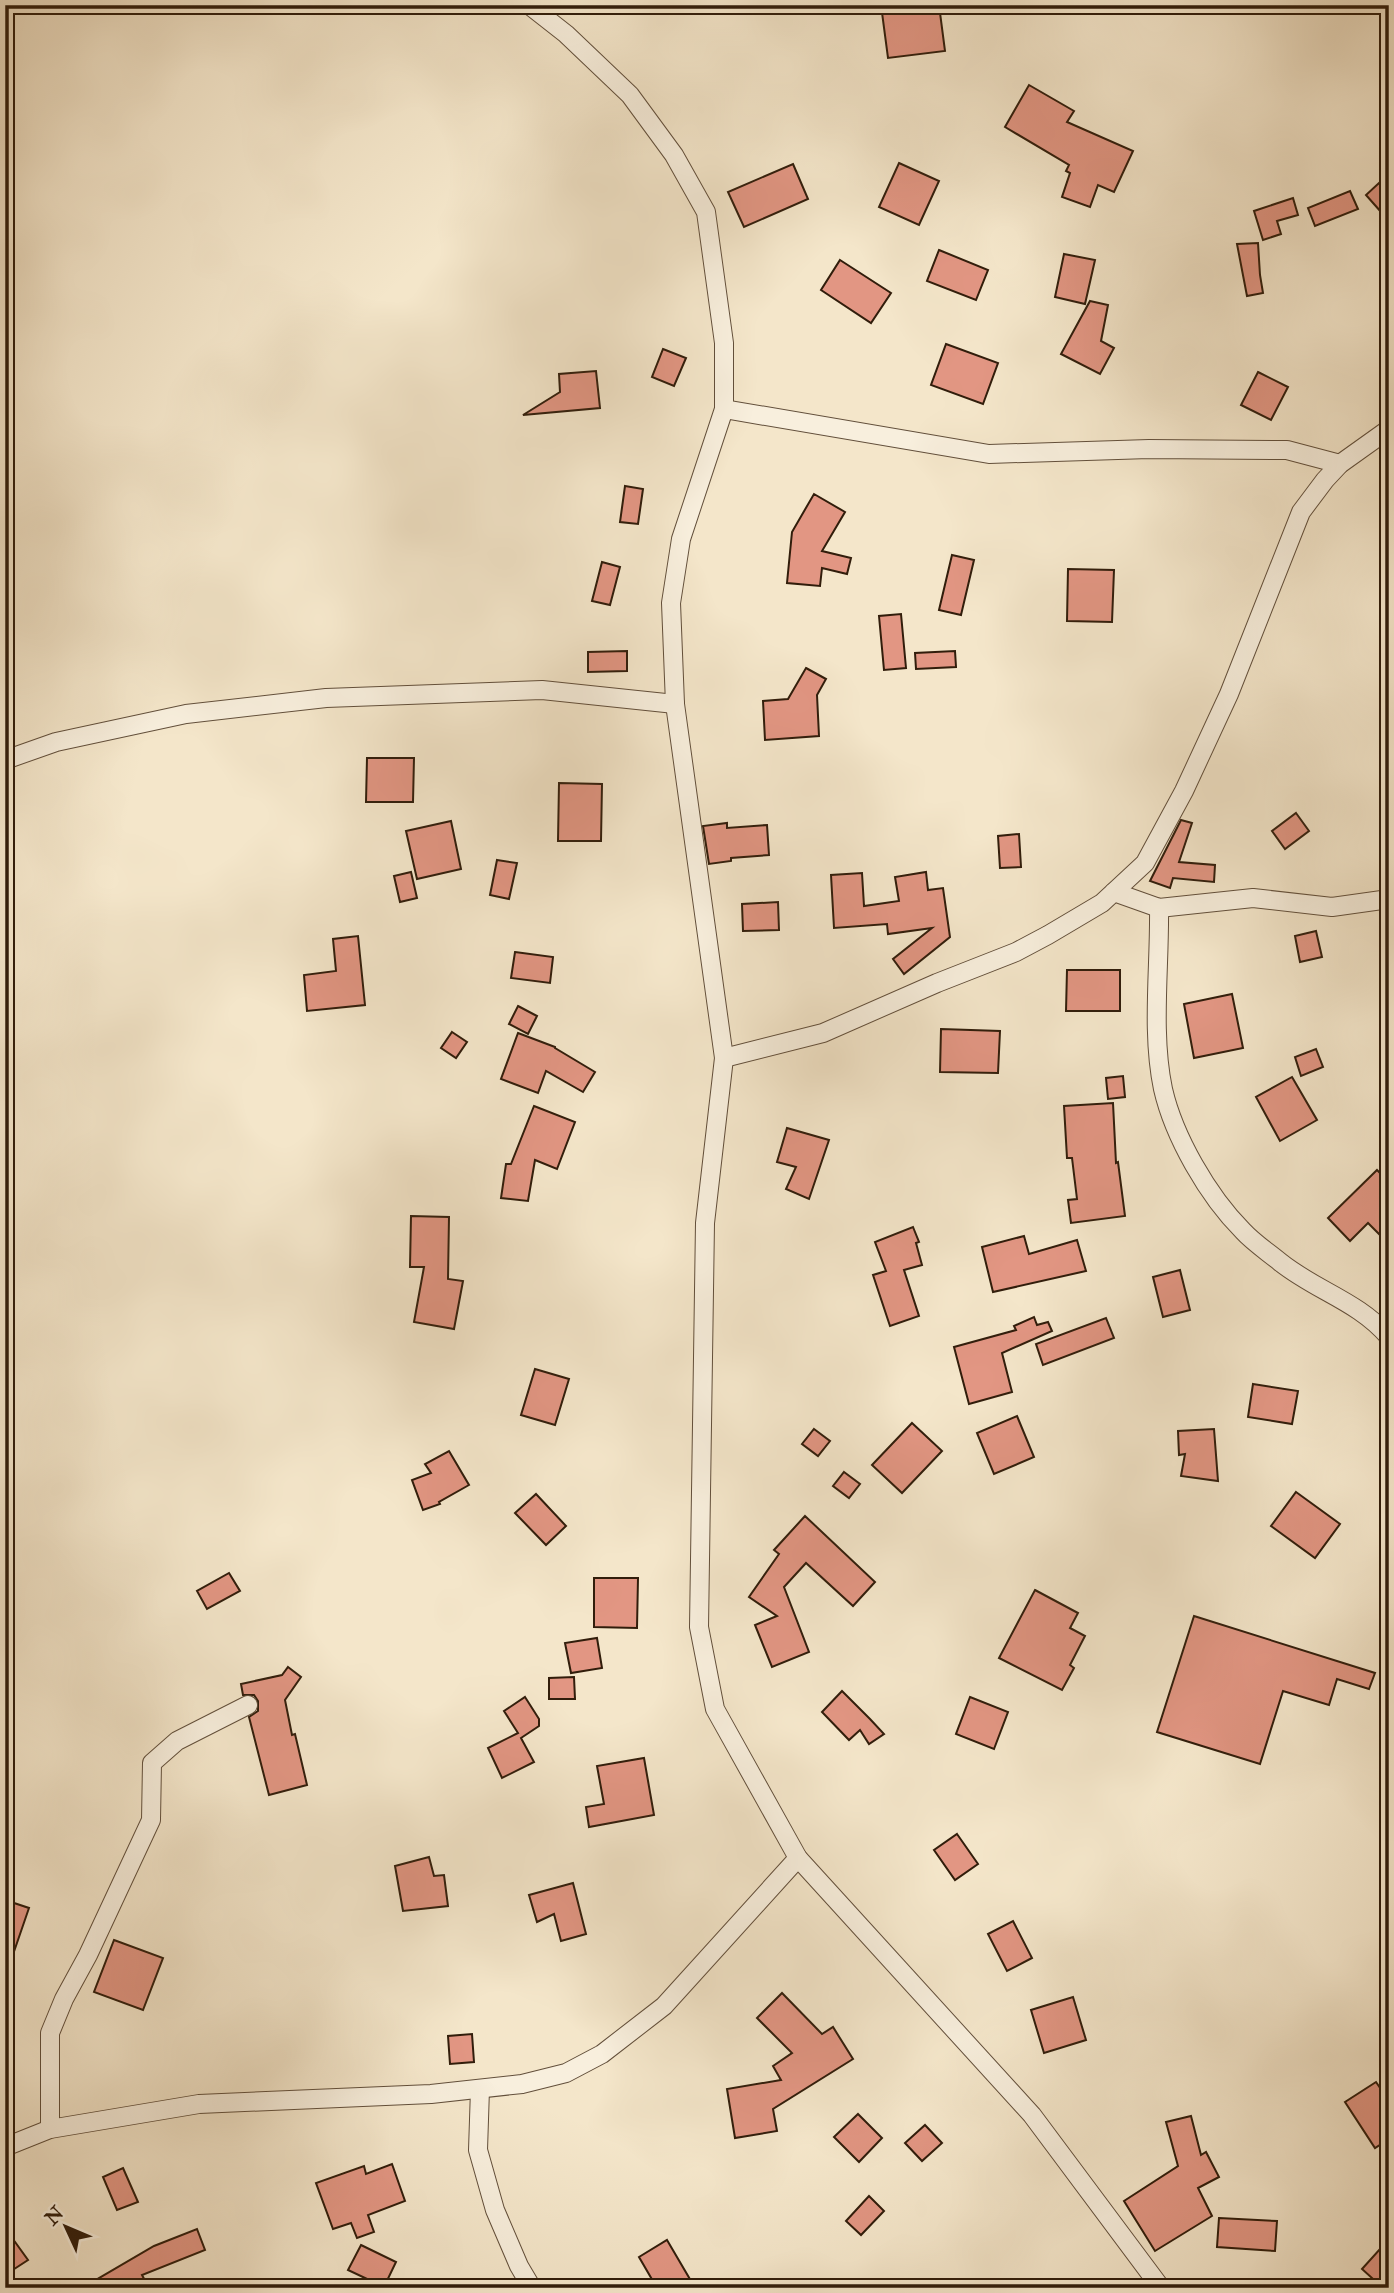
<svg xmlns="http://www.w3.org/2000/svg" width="1394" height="2293" font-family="'IM FELL Double Pica',serif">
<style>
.building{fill:#e29683;stroke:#311d0b;stroke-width:2}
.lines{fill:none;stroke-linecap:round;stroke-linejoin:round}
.street-casing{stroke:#624f3b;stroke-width:20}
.street{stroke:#f8efdd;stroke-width:18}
</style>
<rect width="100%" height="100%" fill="#f4e6ca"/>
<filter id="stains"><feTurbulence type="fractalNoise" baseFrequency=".00286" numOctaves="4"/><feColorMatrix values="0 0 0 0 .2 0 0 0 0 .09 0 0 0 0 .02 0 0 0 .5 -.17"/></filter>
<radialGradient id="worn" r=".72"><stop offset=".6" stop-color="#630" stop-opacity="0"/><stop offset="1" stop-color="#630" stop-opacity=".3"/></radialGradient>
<!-- building -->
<g class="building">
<polygon points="881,5 939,5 945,51 888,58"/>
<polygon points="1029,85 1074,111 1067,122 1133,151 1114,192 1098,185 1090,207 1062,197 1070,173 1066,171 1069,165 1005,127"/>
<polygon points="899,163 939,181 919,225 879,207"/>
<polygon points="793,164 808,199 744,227 728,192"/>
<polygon points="1389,180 1389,221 1366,195 1379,183 1381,186"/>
<polygon points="1350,191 1358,209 1315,226 1308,208"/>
<polygon points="1293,198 1298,215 1277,221 1281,234 1263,240 1254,211"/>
<polygon points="1258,243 1260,275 1263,293 1247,296 1237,244"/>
<polygon points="939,250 988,270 976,300 927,281"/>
<polygon points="1064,254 1095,260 1085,304 1055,297"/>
<polygon points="840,260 891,293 871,323 821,290"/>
<polygon points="1090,301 1108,305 1101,341 1114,348 1100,374 1061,354"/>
<polygon points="946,344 998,363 983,404 931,385"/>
<polygon points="663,349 686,358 674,386 652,377"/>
<polygon points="596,371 600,408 523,415 560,392 559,374"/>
<polygon points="1258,372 1288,387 1271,420 1241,405"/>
<polygon points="625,486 643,489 638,524 620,522"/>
<polygon points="814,494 845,512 822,551 851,558 847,574 822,568 820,586 787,583 792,532"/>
<polygon points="952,555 974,560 961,615 939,610"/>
<polygon points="602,562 620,567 610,605 592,601"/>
<polygon points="1068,569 1114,570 1112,622 1067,621"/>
<polygon points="901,614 906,668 884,670 879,616"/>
<polygon points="627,651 627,671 588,672 588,652"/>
<polygon points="955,651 956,667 916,669 915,653"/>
<polygon points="806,668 826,679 817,695 819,736 765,740 763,701 788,699"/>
<polygon points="367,758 414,758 413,802 366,802"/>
<polygon points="559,783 602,784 601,841 558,841"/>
<polygon points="1296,813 1309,831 1285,849 1272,831"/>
<polygon points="1181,820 1192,823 1179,862 1215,865 1214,882 1173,878 1170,888 1150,881"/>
<polygon points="451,821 461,869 417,879 406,831"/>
<polygon points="727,823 727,828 767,825 769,855 731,858 731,861 709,864 703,826"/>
<polygon points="1019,834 1021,867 1000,868 998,836"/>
<polygon points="497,860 517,863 509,899 490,895"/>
<polygon points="411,872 417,898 400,902 394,876"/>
<polygon points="926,872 928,890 943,888 950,937 904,974 893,959 932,928 888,934 887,924 834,928 831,875 862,873 864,906 899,901 895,877"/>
<polygon points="778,902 779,930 743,931 742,904"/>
<polygon points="1316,931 1322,957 1300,962 1295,936"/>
<polygon points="358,936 365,1005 307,1011 304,975 336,971 333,939"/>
<polygon points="515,952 553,957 550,983 511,978"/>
<polygon points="1067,970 1120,970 1120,1011 1066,1011"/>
<polygon points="1232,994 1243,1048 1194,1058 1184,1004"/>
<polygon points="518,1006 537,1016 528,1034 509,1024"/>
<polygon points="941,1029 1000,1031 998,1073 940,1072"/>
<polygon points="452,1032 467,1042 456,1058 441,1048"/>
<polygon points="518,1033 555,1047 555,1048 595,1072 583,1092 546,1071 538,1093 501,1079"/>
<polygon points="1316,1049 1323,1067 1301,1076 1295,1057"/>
<polygon points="1123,1076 1125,1097 1108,1099 1106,1078"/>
<polygon points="1292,1077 1317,1120 1280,1141 1256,1097"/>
<polygon points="1113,1103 1116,1163 1118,1162 1125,1216 1071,1223 1068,1200 1077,1199 1072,1158 1067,1158 1064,1106"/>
<polygon points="534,1106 575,1122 557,1169 535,1160 528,1201 501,1198 506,1164 511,1164"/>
<polygon points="787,1128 829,1140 809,1199 786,1189 796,1167 777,1162"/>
<polygon points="1377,1170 1389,1182 1389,1244 1368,1223 1350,1241 1328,1218"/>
<polygon points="411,1216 449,1217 448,1279 463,1281 454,1329 414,1322 424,1267 410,1267"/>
<polygon points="913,1227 919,1242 916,1243 922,1265 904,1270 919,1316 890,1326 873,1275 886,1271 875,1242"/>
<polygon points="1024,1236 1029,1254 1077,1240 1086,1271 993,1292 982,1247"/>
<polygon points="1180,1270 1190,1310 1163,1317 1153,1277"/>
<polygon points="1034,1317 1037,1325 1048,1322 1052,1331 1002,1353 1012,1392 969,1404 954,1347 1016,1330 1014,1326"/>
<polygon points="1106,1318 1114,1338 1043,1365 1036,1344"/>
<polygon points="535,1369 569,1379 555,1425 521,1415"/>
<polygon points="1253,1384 1298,1391 1292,1424 1248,1417"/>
<polygon points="1017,1416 1034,1457 994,1474 977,1433"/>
<polygon points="912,1423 942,1451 902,1493 872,1465"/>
<polygon points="814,1429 830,1441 818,1456 802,1444"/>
<polygon points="1214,1429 1218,1481 1181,1476 1185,1454 1179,1455 1178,1431"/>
<polygon points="449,1451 469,1485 439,1502 440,1504 423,1510 412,1480 431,1473 425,1464"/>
<polygon points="844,1472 860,1484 849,1498 833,1486"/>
<polygon points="1296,1492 1340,1524 1315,1558 1271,1526"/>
<polygon points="536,1494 566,1526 546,1545 515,1513"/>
<polygon points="805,1516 875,1582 853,1606 806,1563 784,1587 809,1652 772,1667 755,1625 777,1616 749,1597 779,1554 774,1550"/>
<polygon points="229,1573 240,1591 207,1609 197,1591"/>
<polygon points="594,1578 638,1578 637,1628 594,1627"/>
<polygon points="1035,1590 1078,1613 1070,1628 1085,1636 1070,1665 1074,1668 1062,1690 999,1658"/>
<polygon points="1194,1616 1375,1673 1369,1689 1337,1679 1329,1705 1283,1691 1260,1764 1157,1732"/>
<polygon points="597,1638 602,1668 571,1673 565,1643"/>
<polygon points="288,1667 301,1677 285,1700 292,1735 295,1734 307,1785 269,1795 249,1717 258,1711 258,1701 254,1695 243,1695 241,1684 282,1675"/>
<polygon points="574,1677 575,1699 549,1699 549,1678"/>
<polygon points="842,1691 870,1719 884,1734 869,1744 860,1730 849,1740 822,1712"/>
<polygon points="525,1697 539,1719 539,1726 521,1738 534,1762 502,1778 488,1748 518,1733 504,1711"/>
<polygon points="970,1697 1008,1712 994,1749 956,1734"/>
<polygon points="644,1758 654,1815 589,1827 586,1807 604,1804 597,1766"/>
<polygon points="957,1834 978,1864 955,1880 934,1850"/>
<polygon points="429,1857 434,1876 444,1875 448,1906 403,1911 395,1866"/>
<polygon points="573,1883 586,1934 561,1941 554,1914 537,1922 529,1895"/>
<polygon points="5,1900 29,1908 8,1969 5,1969"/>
<polygon points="1013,1921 1032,1958 1007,1971 988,1934"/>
<polygon points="114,1940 163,1958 143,2010 94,1992"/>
<polygon points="782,1993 822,2034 833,2027 853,2059 773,2109 777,2131 735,2138 727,2089 781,2080 773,2066 792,2053 757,2018"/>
<polygon points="1073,1997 1086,2040 1044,2053 1031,2010"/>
<polygon points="472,2034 474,2062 450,2064 448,2036"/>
<polygon points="1376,2082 1389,2101 1389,2139 1375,2148 1345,2102"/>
<polygon points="858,2114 882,2138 859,2162 834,2137"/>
<polygon points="1191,2116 1201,2155 1206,2152 1219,2177 1198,2188 1212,2216 1155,2251 1124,2201 1178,2166 1166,2122"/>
<polygon points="925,2125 942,2143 922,2161 905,2143"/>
<polygon points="392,2164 405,2201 368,2215 374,2232 357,2238 351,2223 333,2229 316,2183 364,2166 366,2174"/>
<polygon points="123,2168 138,2202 117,2210 103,2177"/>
<polygon points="869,2196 884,2211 861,2235 846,2221"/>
<polygon points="1219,2218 1277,2221 1275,2251 1217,2247"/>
<polygon points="5,2228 28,2260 5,2275"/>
<polygon points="197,2229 205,2250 142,2275 149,2288 82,2288 154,2246"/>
<polygon points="1389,2239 1389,2288 1383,2288 1362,2269"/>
<polygon points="667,2240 691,2281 679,2288 657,2288 639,2257"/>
<polygon points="361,2245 396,2262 384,2287 348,2270"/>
</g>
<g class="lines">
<!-- street casing -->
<g class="street-casing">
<g id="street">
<polyline points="529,5 566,34 630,95 674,155 706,212 724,343 724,409 681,539 671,603 675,704 724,1058 705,1223 699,1627 715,1709 798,1858 1032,2115 1161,2288"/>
<polyline points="724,409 989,454 1149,449 1287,450 1340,464"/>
<polyline points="5,760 56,742 186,714 326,698 542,690 675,704"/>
<polyline points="1114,892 1159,908 1253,898 1332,907 1389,899"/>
<path d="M1159 908C1160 966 1151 1032 1163 1089 1174 1137 1208 1196 1243 1231 1254 1243 1268 1252 1280 1262 1316 1291 1358 1301 1389 1337"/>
<polyline points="724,1058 823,1033 937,983 1016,952 1048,935 1102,903 1145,863 1184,791 1229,694 1301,512 1325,480 1340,464 1389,429"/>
<polyline points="480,2089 478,2150 495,2210 519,2266 532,2288"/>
<polyline points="50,2129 50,2033 64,1999 88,1955 151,1820 152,1763 177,1741 248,1705"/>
<polyline points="5,2147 50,2129 199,2104 431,2094 522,2084 566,2073 602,2054 664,2006 798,1858"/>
</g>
</g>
<!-- street -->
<use href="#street" class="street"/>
</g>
<!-- margin -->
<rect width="1394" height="2293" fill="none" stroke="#f4e6ca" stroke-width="28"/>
<rect x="7" y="7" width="1380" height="2279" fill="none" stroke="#311d0b" stroke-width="3.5"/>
<rect x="14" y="14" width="1366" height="2265" fill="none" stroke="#311d0b" stroke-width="2"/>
<!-- north arrow -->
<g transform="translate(66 2227) rotate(314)" stroke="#f8efdd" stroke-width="5" paint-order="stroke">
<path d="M0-5L12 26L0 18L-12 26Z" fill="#311d0b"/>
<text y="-10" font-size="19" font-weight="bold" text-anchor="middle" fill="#311d0b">N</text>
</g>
<rect width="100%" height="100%" filter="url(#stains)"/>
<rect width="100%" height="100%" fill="url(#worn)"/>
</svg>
